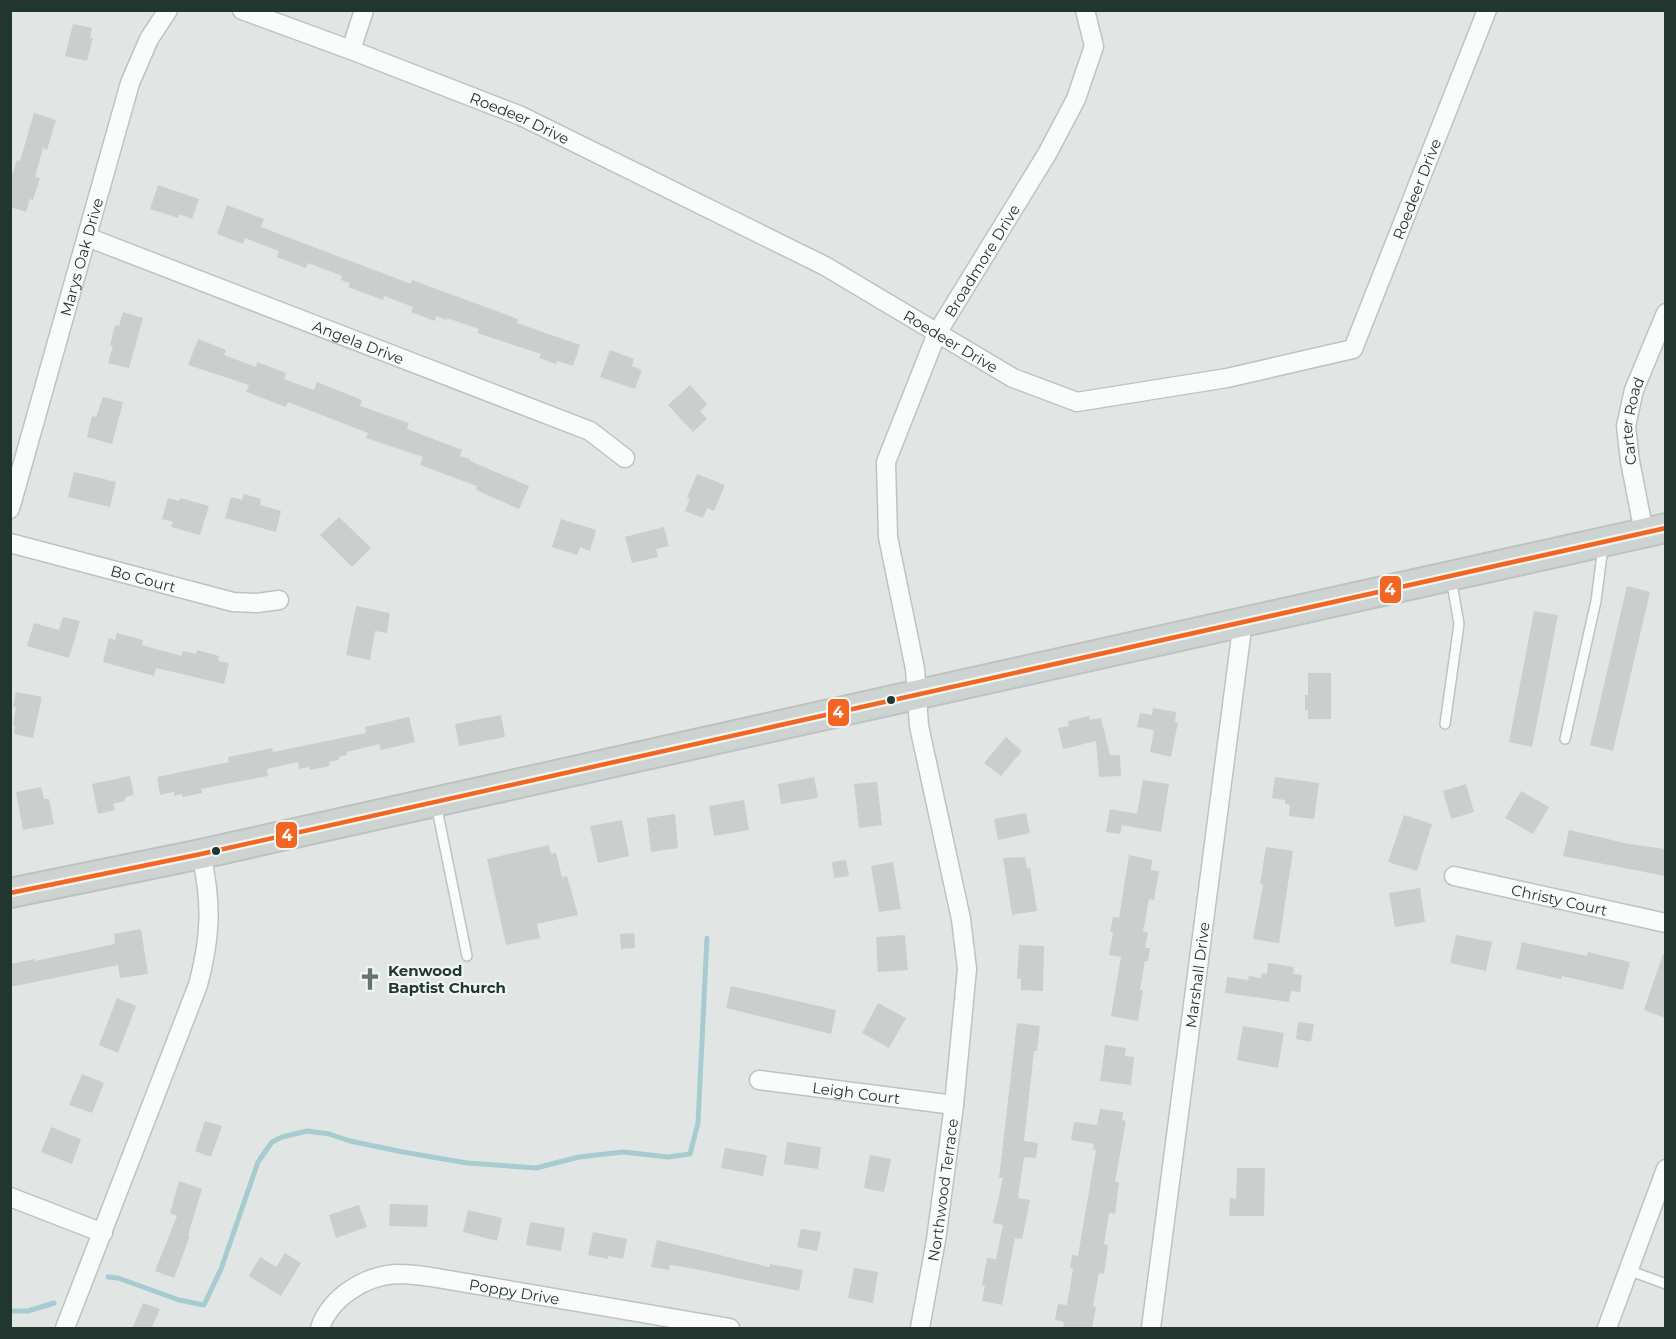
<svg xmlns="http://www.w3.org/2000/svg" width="1676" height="1339" font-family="Montserrat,sans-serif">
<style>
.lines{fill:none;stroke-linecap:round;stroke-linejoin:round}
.stream{stroke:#a6cbd0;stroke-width:5}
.building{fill:#cacecc}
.service-casing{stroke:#bec3c1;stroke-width:12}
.minor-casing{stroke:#bec3c1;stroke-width:21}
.primary-casing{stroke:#bcc3c0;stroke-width:32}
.service{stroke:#fafbfb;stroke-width:9}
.minor{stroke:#fafbfb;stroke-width:18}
.primary{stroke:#cdd3d1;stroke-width:28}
.bus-1-casing{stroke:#eef5f2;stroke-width:9}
.bus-1{stroke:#f26522;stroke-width:4.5}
.bus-dot{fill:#223630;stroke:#eef5f2;stroke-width:2}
.labels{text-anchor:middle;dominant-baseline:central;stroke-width:4.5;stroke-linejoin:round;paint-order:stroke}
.street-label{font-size:15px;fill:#223630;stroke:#eef5f2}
.poi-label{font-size:15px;font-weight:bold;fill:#223630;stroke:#eef5f2;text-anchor:start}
.line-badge{stroke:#eef5f2;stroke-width:2}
.badge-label{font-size:16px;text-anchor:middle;font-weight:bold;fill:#fff}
</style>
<rect width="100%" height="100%" fill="#e1e6e4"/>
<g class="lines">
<!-- stream -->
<g class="stream">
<polyline points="108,1277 118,1278 179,1300 204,1305 221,1269 258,1162 272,1142 282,1137 307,1131 329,1134 350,1141 403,1152 467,1163 536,1168 579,1157 623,1152 668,1157 690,1154 698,1123 707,938"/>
<polyline points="10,1311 28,1311 54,1303"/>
</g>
</g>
<!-- building -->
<g class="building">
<polygon points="73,24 92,28 90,38 93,38 87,61 65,56"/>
<polygon points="34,113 56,120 47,150 43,148 35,177 40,178 33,200 30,199 26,212 10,207 10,181 17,160 20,161"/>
<polygon points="158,185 199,199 192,219 179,214 178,218 150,209"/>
<polygon points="227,205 264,219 261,227 411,284 412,280 518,319 517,323 580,345 573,366 557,361 556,364 539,358 541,354 477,333 479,329 447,318 447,320 436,316 435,321 411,312 413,307 384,296 383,300 348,287 350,283 341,280 342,276 308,263 306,268 277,257 279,251 245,238 243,244 217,234"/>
<polygon points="123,312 143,318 129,368 108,363 113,346 110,345 115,325 119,326"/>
<polygon points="198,339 226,350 224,355 256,367 257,362 286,373 284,379 314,390 317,382 362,400 360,406 409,423 407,429 462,450 460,456 470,459 470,461 529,486 519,509 476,490 477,486 420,465 423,457 366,438 368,433 288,402 286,407 246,392 249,385 188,365"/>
<polygon points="610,350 634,359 632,366 642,370 635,389 600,377"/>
<polygon points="690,385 707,404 700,411 707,419 693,432 668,405"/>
<polygon points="103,397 123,402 112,444 87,437 92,416 96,417"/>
<polygon points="74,472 116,482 110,507 68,497"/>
<polygon points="697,474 725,485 714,511 707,508 703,518 685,511 690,499 687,498"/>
<polygon points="244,494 261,499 260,505 281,511 276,532 225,518 231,497 242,500"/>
<polygon points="168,498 179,501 180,498 209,506 200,535 171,527 173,522 162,519"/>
<polygon points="339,517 371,548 352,567 320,535"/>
<polygon points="561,519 596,530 590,551 580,547 577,555 552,547"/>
<polygon points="664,527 669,546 656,549 658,557 632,563 625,537"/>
<polygon points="1627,586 1650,592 1613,751 1590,745"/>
<polygon points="356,606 390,613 387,633 375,631 370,660 346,655"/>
<polygon points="1534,611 1558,615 1532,747 1509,742"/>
<polygon points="63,617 80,621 69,658 27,646 34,623 59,630"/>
<polygon points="117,633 143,640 142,645 181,656 183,651 196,654 197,650 219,656 218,661 229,663 224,684 156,668 154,676 103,662 109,638 115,640"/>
<polygon points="1308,673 1331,673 1331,719 1308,719 1308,710 1305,710 1305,695 1308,695"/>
<polygon points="16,692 42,697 33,738 14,734 15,725 13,725 16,707 13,706"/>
<polygon points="1153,708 1176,712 1175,722 1178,722 1171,757 1150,752 1154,730 1137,727 1140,713 1152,715"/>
<polygon points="501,715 505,737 459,746 455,724"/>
<polygon points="1089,716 1090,720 1101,718 1110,755 1120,755 1121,776 1099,777 1096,741 1063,749 1058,728 1069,726 1068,721"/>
<polygon points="409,717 415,742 381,750 379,744 347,752 347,755 338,757 339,760 329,762 330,766 310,770 309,767 299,769 298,762 267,769 268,776 201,789 202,793 183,797 182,794 174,796 174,792 160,795 157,777 229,762 228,757 272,748 273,752 366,733 365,727"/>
<polygon points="1006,737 1022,751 1001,776 984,763"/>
<polygon points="130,776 134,795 125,797 125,801 113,804 115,810 98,814 92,784"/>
<polygon points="814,777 818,798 781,804 778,784"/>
<polygon points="1275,777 1319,783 1314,819 1289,816 1290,805 1285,804 1285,800 1272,798"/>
<polygon points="1143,780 1169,784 1161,832 1122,825 1120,834 1106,832 1110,809 1137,814"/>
<polygon points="877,782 882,825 859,828 854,784"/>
<polygon points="1466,784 1474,812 1451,819 1443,791"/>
<polygon points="41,787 44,799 49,799 54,824 23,830 16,792"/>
<polygon points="1521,791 1549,807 1533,834 1505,818"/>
<polygon points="744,800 749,830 714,836 709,806"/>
<polygon points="1026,813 1030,833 998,840 994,819"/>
<polygon points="675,814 678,848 651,852 647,818"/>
<polygon points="1404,815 1432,824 1417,871 1388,862"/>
<polygon points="622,820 629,856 598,863 590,826"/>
<polygon points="1569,830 1629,844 1665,849 1665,876 1563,856"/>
<polygon points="549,845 551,854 556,853 562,877 567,876 578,915 537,924 540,938 506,945 487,859"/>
<polygon points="1266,847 1293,851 1279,943 1253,939 1263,885 1260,884"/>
<polygon points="1129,855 1152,860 1151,870 1159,871 1154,900 1149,899 1143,932 1148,932 1145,948 1150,948 1148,961 1145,961 1140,990 1143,990 1138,1021 1111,1016 1121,957 1109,955 1113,932 1110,932 1113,917 1119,918"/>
<polygon points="1025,857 1027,869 1030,868 1037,911 1012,915 1003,858"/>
<polygon points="846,860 849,876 834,878 832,862"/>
<polygon points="893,862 901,909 879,912 871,866"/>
<polygon points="1420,888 1425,922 1395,927 1389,893"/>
<polygon points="141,929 148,974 120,978 118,965 10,987 10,964 35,959 35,961 115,944 114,934"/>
<polygon points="634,933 635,948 621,949 620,934"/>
<polygon points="905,935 908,970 878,972 876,937"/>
<polygon points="1456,935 1492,942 1486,971 1450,963"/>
<polygon points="1522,942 1587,956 1588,952 1630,962 1623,990 1562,976 1561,979 1516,969"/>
<polygon points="1019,945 1044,946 1043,991 1021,990 1021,979 1017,979"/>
<polygon points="1663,954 1665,955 1665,1018 1644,1010"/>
<polygon points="1268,963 1294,967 1293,974 1302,975 1300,992 1291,991 1289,1002 1225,993 1227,977 1248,980 1249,976 1261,978 1262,973 1267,974"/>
<polygon points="731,986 836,1010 831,1034 726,1008"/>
<polygon points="117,998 136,1006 118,1053 99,1045"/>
<polygon points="878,1003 906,1018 889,1048 862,1033"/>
<polygon points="1298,1022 1314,1024 1311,1042 1296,1039"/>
<polygon points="1017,1023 1040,1026 1037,1051 1034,1051 1024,1141 1038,1143 1036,1158 1024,1157 1018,1198 1030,1200 1022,1239 1015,1238 1002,1305 982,1301 985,1286 982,1285 987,1258 996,1259 1003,1225 993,1223 1003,1178 999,1178"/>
<polygon points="1243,1026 1284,1033 1278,1068 1237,1060"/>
<polygon points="1105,1045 1126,1048 1125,1056 1134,1057 1131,1085 1100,1081"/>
<polygon points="82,1074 104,1083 92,1113 69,1105"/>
<polygon points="1100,1109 1123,1112 1122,1120 1126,1121 1115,1182 1119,1182 1115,1214 1109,1213 1104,1244 1108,1245 1104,1274 1099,1273 1093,1306 1096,1307 1092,1329 1063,1329 1064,1322 1055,1320 1058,1304 1067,1305 1073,1269 1070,1268 1072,1255 1078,1256 1096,1150 1093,1150 1094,1144 1071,1140 1074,1122 1097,1125"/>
<polygon points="205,1121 222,1126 211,1157 195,1151"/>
<polygon points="51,1127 81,1139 72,1164 41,1152"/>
<polygon points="787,1142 821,1147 818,1169 784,1164"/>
<polygon points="725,1148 767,1155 763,1176 721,1168"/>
<polygon points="870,1155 891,1159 884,1192 864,1188"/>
<polygon points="1237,1168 1265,1168 1264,1216 1229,1216 1230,1198 1236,1199"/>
<polygon points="179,1181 202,1189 188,1235 190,1236 174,1278 155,1271 177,1216 170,1213"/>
<polygon points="390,1204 428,1205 427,1227 389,1226"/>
<polygon points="359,1205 367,1227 336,1238 329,1215"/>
<polygon points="468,1210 502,1218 497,1241 463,1232"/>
<polygon points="530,1222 565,1228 561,1251 526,1245"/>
<polygon points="801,1229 821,1232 817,1251 797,1247"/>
<polygon points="593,1232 627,1239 623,1259 608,1256 608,1259 588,1255"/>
<polygon points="657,1240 769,1267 770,1264 803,1270 799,1291 685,1267 670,1265 669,1270 651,1267"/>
<polygon points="285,1253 301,1263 281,1296 249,1276 260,1257 276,1267"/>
<polygon points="854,1268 878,1272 873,1303 848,1298"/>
<polygon points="143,1303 160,1309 151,1329 132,1329"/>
</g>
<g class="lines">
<!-- service casing -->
<g class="service-casing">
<g id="service">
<polyline points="1445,724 1459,624 1451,578"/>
<polyline points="1565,739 1596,601 1603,547"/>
<polyline points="436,804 467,956"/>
<polyline points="1628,1270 1666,1284"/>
</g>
</g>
<!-- minor casing -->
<g class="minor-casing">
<g id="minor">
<path id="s1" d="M242 10 351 50 521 116 825 266 1013 378 1077 402 1227 378 1353 349 1487 10"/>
<polyline points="351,50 364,10"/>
<path id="s2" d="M87 237 590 431 625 458"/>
<path id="s3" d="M10 509 130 83 149 39 168 10"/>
<path id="s4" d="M1644 533 1630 461 1626 426 1634 390 1666 313"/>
<path id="s5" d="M10 543 233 602 257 603 279 600"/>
<path id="s6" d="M1454 876 1666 923"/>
<path id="s7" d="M759 1080 954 1105"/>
<polyline points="10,1197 103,1233"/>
<path d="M65 1328 198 985C211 937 212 902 201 854"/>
<path id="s8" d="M320 1328C330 1298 364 1276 396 1274 412 1274 427 1276 443 1279L730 1328"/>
<path id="s9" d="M920 1328 936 1240 954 1105 967 969 961 919 919 726 915 669 888 537 886 462 937 333 1047 154 1076 99 1094 46 1085 10"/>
<path id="s10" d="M1151 1328 1243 621"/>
<polyline points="1607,1328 1666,1169"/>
</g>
</g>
<!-- primary casing -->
<g class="primary-casing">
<polyline id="primary" points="10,893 201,854 1666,528"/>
</g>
<!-- service -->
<use href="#service" class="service"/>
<!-- minor -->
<use href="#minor" class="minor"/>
<!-- primary -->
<use href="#primary" class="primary"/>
<!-- bus-1 casing -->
<g class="bus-1-casing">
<polyline id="bus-1" points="10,893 201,854 1666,528"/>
</g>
<!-- bus-1 -->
<use href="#bus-1" class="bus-1"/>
</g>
<!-- icons -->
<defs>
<g id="church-bare" transform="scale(1.8)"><path d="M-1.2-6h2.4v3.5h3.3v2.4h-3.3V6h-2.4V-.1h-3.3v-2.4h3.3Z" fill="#65746f" stroke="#eef5f2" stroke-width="2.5" paint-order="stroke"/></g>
</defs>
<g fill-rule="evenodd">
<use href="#church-bare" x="370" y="979"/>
</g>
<!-- markers -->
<g class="bus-dot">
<circle cx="891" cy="700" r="5"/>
<circle cx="216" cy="851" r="5"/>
</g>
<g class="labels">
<!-- street labels -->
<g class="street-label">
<text stroke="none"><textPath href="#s1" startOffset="298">Roedeer Drive</textPath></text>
<text stroke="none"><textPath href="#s1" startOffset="1378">Roedeer Drive</textPath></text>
<text stroke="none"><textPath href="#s3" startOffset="262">Marys Oak Drive</textPath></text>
<text stroke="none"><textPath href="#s9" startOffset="1101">Broadmore Drive</textPath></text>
<text stroke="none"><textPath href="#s1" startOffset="784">Roedeer Drive</textPath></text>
<text stroke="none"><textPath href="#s2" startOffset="291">Angela Drive</textPath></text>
<text stroke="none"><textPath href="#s4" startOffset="114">Carter Road</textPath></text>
<text stroke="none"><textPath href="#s5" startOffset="138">Bo Court</textPath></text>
<text stroke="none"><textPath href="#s6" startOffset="108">Christy Court</textPath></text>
<text stroke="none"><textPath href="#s10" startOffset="356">Marshall Drive</textPath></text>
<text stroke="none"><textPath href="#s7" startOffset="98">Leigh Court</textPath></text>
<text stroke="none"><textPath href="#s9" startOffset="140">Northwood Terrace</textPath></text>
<text stroke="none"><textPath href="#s8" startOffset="218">Poppy Drive</textPath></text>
</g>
<!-- poi labels -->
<g class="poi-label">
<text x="388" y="970">Kenwood<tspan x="388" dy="17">Baptist Church</tspan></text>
</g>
</g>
<g class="line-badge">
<rect x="1379" y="575" width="23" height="29" rx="6" fill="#f26522"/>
<rect x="827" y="698" width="23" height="29" rx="6" fill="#f26522"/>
<rect x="275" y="821" width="23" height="28" rx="6" fill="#f26522"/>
</g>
<g class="badge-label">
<text x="1390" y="595">4</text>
<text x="838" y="718">4</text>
<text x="287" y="841">4</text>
</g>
<!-- border -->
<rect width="1676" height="1339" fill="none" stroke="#223630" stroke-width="24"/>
</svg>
